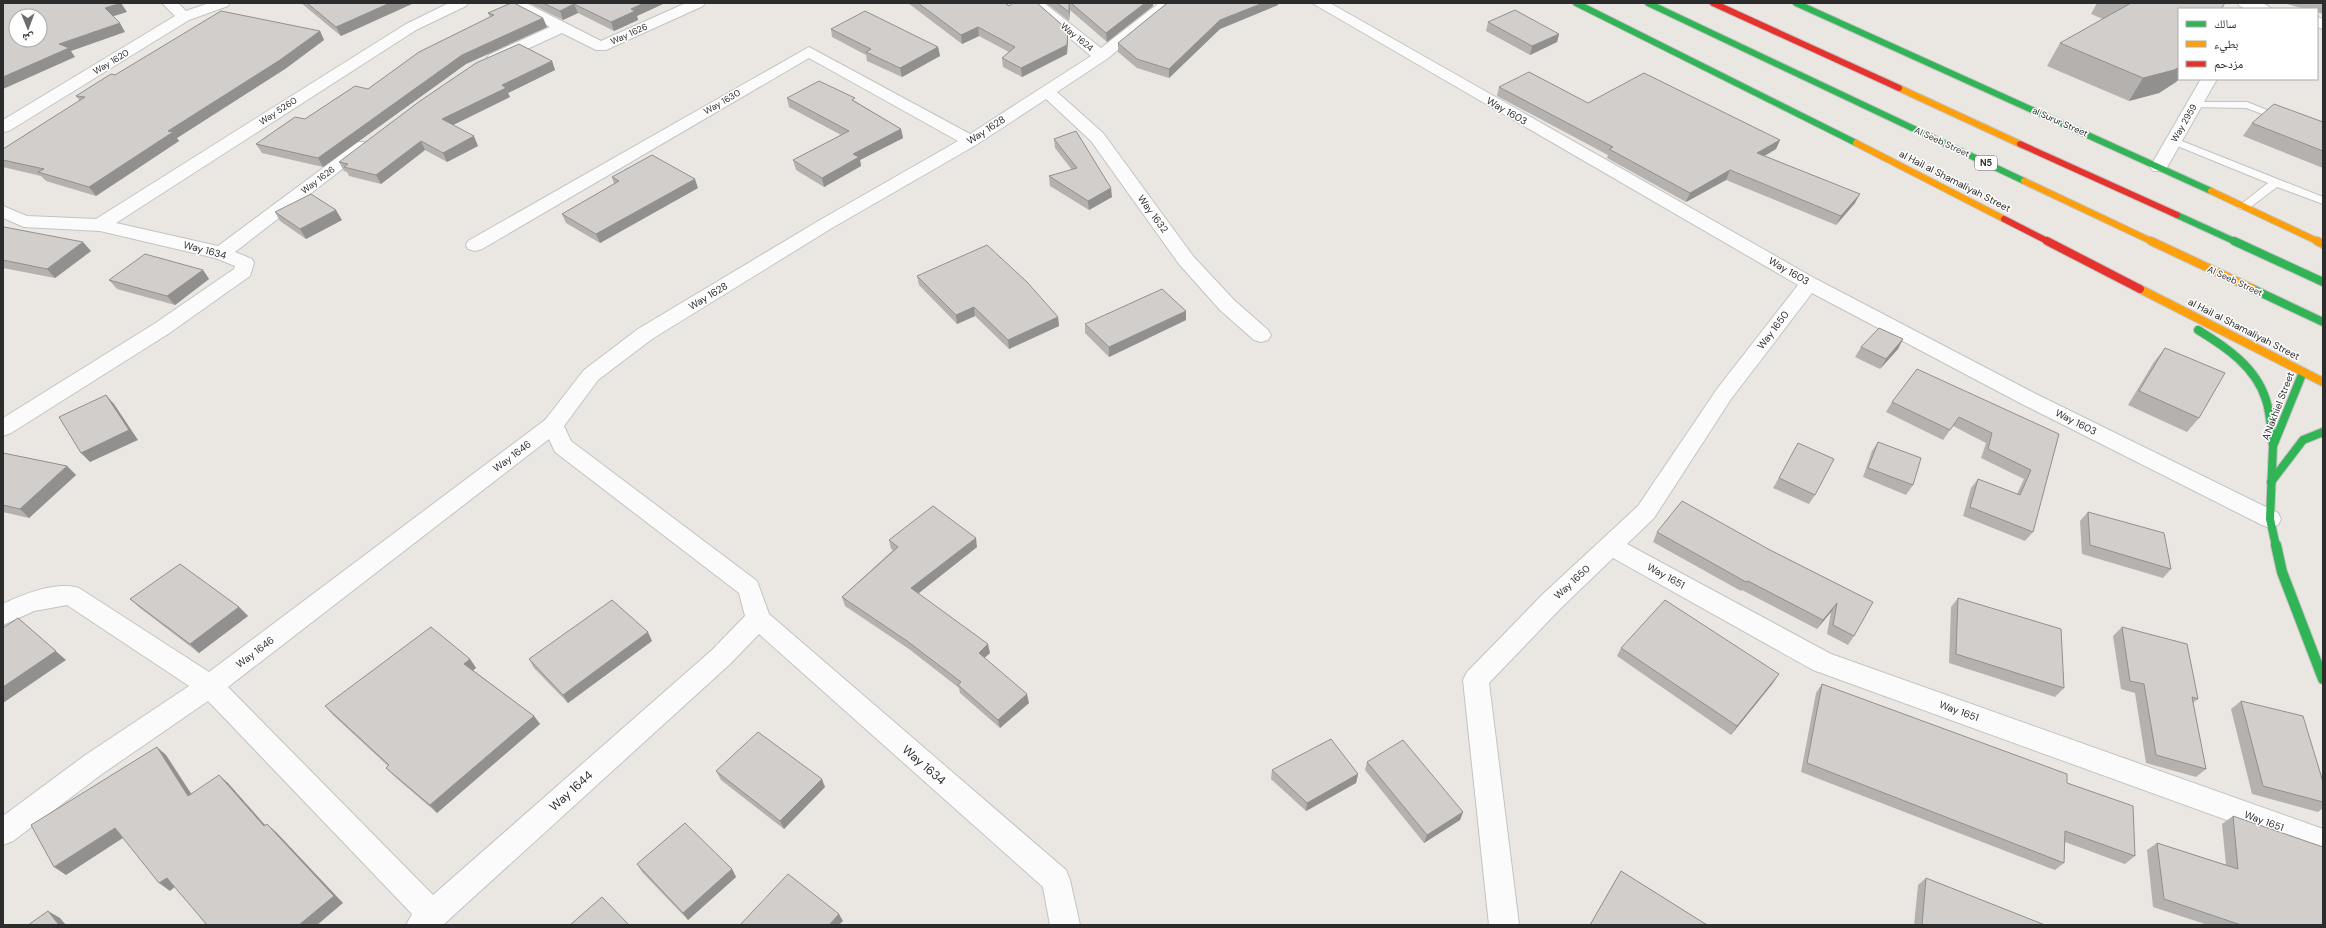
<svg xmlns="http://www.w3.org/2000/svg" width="2326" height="928" font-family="'DM Sans','Noto Naskh Arabic',sans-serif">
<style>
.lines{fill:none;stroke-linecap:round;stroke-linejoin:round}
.lane-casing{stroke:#c4c3c3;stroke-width:2}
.street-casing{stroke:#c4c3c3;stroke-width:2}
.fast-far2-casing{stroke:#c4c3c3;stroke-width:8}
.fast-far1-casing{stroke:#c4c3c3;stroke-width:10}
.fast-casing{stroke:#c4c3c3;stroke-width:12}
.slow-far1-casing{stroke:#c4c3c3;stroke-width:8}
.slow-casing{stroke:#c4c3c3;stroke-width:10}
.jam-far1-casing{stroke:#c4c3c3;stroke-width:8}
.jam-casing{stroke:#c4c3c3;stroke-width:10}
.lane{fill:#fcfbfb;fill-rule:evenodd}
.street{fill:#fcfbfb;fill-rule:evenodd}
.fast-far2{stroke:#30b455;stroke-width:6}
.fast-far1{stroke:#30b455;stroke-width:8}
.fast{stroke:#30b455;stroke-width:10}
.slow-far1{stroke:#ff9f0a;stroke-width:6}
.slow{stroke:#ff9f0a;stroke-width:8}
.jam-far1{stroke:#e5322d;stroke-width:6}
.jam{stroke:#e5322d;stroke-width:8}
.wall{fill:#b4b1af}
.shaded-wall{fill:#92908f}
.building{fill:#d1cecc;stroke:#92908f;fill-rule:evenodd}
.labels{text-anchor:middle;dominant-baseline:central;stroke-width:3;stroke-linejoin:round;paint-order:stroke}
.far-street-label{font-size:9px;fill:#2c2c2c;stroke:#fff}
.shield{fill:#fff;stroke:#6b6b6b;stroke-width:1}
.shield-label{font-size:9px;font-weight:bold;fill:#2c2c2c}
.street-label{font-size:10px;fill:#2c2c2c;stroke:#fff}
.near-street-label{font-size:12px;fill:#2c2c2c;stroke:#fff}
</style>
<rect width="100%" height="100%" fill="#eae6e2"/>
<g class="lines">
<!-- lane casing -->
<g class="lane-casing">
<g id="lane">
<polygon points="2195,102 2247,102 2287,118 2282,121 2246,108 2191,107 2190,105"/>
<polygon points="2174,138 2323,197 2323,204 2277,187 2248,209 2240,209 2238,207 2240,205 2268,183 2170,143 2169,141"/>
</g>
</g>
<!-- street casing -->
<g class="street-casing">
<g id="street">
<polygon points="162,3 178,3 186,11 209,3 230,3 228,6 189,20 9,131 3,132 3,120 175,16"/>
<polygon points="449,3 468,3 466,6 416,30 116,223 218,246 358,142 370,142 372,146 235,252 252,259 254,263 250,276 168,334 11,433 3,436 3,418 154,324 234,269 235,266 215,258 100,231 24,227 3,218 3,206 27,216 96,219 406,24"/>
<polygon points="508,3 526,3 601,41 686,3 705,3 703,6 606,50 596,50 562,33 501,61 489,61 487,58 489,55 550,27 510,6"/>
<path d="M1028 3H1044L1101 48 1159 3H1175L1107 59 1057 92 1103 133 1193 256 1234 300 1268 330 1271 335 1268 340 1261 342 1254 340 1220 310 1179 264 1091 141 1046 99 976 145 832 228 652 339 598 380 564 426 571 441 757 581 769 614 1066 870 1070 880 1080 925H1050L1043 887 759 634 730 664 443 925H406L412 914 208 701 102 774 13 841 3 845V816L84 756 189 686 67 605 34 611 3 625V604C23 594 57 581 79 588L209 672 545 420 584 370 638 329 820 220 958 141 809 58 482 249 475 251 468 249 466 245 468 241 809 47 970 134 1091 56ZM549 439 555 452 739 593 745 616 712 650 433 895 228 687Z"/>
<polygon points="1312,3 1330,3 1816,279 2034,393 2278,513 2281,519 2278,525 2270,528 2262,525 2020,403 1812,293 1731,399 1654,518 1627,544 1831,654 2323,829 2323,855 1813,670 1613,558 1561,608 1489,683 1519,925 1489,925 1463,680 1467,672 1543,594 1638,506 1717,389 1798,285"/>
<path d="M2237 3C2247 3 2265 0 2271 9 2261 9 2243 12 2237 3Z"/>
<polygon points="2317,17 2323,19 2323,29 2317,27"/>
<polygon points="2201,79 2217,79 2165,171 2153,171 2150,167"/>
</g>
</g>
<!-- fast-far2 casing -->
<g class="fast-far2-casing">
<g id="fast-far2">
<polyline points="1576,3 1856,143"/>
<polyline points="1648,3 2024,181"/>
<polyline points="1796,3 2211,191"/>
<polyline points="2177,215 2236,242"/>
</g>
</g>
<!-- fast-far1 casing -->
<g class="fast-far1-casing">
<g id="fast-far1">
<polyline points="2234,241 2323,282"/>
<polyline points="2253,289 2323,322"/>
<path d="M2198 330C2226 347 2256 367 2266 400 2271 415 2271 431 2273 446"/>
<polyline points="2271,482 2303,440 2323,432"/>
<polyline points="2276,546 2270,519 2273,446 2303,372"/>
</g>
</g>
<!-- fast casing -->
<g class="fast-casing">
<polyline id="fast" points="2276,545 2282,572 2323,679"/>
</g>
<!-- slow-far1 casing -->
<g class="slow-far1-casing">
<g id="slow-far1">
<polyline points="1899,88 2020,144"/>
<polyline points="1856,143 2004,219"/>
<polyline points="2024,181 2153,242"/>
<polyline points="2211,191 2319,242"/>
</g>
</g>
<!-- slow casing -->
<g class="slow-casing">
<g id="slow">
<polyline points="2151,241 2253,289"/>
<polyline points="2317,241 2323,244"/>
<polyline points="2140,289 2323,382"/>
</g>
</g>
<!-- jam-far1 casing -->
<g class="jam-far1-casing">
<g id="jam-far1">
<polyline points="1713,3 1899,88"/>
<polyline points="2020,144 2177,215"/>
<polyline points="2004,219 2049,242"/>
</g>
</g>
<!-- jam casing -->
<g class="jam-casing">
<polyline id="jam" points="2047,241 2140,289"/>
</g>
<!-- lane -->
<use href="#lane" class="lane"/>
<!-- street -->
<use href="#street" class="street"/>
<!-- fast-far2 -->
<use href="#fast-far2" class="fast-far2"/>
<!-- fast-far1 -->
<use href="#fast-far1" class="fast-far1"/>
<!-- fast -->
<use href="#fast" class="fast"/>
<!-- slow-far1 -->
<use href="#slow-far1" class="slow-far1"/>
<!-- slow -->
<use href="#slow" class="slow"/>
<!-- jam-far1 -->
<use href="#jam-far1" class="jam-far1"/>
<!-- jam -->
<use href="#jam" class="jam"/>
</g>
<!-- wall -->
<g class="wall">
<polygon points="301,3 414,3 341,36"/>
<polygon points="531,3 665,3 637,16 638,20 614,31 578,13 563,20 531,4"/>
<polygon points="908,3 1005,3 1068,39 1067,54 1022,77 1003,67 1002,58 1009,52 979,36 962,44"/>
<polygon points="1046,3 1153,3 1153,6 1107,42 1070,10 1069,21"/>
<polygon points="1168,3 1278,3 1278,5 1220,29 1169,78 1137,68 1118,52 1118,43"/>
<polygon points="2097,3 2226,3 2179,9 2179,79 2176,82 2159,93 2129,101 2047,66 2060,43 2103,19 2091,14"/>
<polygon points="2283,3 2323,3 2323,14 2317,12 2317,9 2305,9"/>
<polygon points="488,13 543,18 547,27 466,64 323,167 262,153 256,144 305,119 368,89 490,17"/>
<polygon points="1488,22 1559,34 1557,42 1530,55 1486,31"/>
<polygon points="831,29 938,47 940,56 902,77 867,61 866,55 832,37"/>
<polygon points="320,31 324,40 285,69 177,138 179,141 96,196 46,181 41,176 3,167 3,149 80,101 76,96 115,75"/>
<polygon points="552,61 555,70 508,93 510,97 453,125 478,146 447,162 425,150 381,184 349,176 347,172 344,171 339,162"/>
<polygon points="1499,87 1588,103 1780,140 1776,149 1765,156 1855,203 1836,225 1726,180 1686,202 1607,158 1608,155 1497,96"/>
<polygon points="787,98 855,101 901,129 903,138 860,160 861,166 824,187 796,170 793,160 841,135 789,107"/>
<polygon points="2323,122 2323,168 2243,136 2252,123"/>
<polygon points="1054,139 1112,197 1089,210 1050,186 1049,176 1072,170 1055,148"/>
<polygon points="612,177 698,188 600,243 566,223 562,214 614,184"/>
<polygon points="275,212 342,220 306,239 280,221"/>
<polygon points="3,227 91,251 55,278 3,268"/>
<polygon points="203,270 209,279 175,305 117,289 109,280"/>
<polygon points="917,276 1058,317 1059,326 1009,349 975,316 957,324 919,285"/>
<polygon points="1186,311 1186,320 1109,357 1085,333 1085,324"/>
<polygon points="1903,339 1898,349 1880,369 1855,357 1861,347"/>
<polygon points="2165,348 2199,418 2187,432 2128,405 2154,362"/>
<polygon points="1892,402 2059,434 2033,532 2025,541 1963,516 1971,488 1978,479 2017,494 2024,479 1981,458 1986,443 1953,426 1943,440 1886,412"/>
<polygon points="1878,442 1913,485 1906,495 1863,477 1872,451"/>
<polygon points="1798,443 1815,495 1809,504 1773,488"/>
<polygon points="3,453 67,466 76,475 29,518 3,512"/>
<polygon points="2088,512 2171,569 2163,578 2082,554 2080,521"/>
<polygon points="1657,532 1770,550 1873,602 1854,636 1848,645 1827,634 1831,612 1817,629 1742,590 1741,591 1653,542"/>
<polygon points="889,540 977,547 918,593 990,653 984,658 1029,703 1000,728 960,693 959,688 909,649 845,606 842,597 893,550 891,549"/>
<polygon points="1958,598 2064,688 2055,697 1949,663 1951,607"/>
<polygon points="130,599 239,607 248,616 199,653 140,608"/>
<polygon points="2122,627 2198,699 2193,703 2206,769 2196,777 2146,763 2135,693 2121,689 2113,636"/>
<polygon points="652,641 568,703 534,668 529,659"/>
<polygon points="1621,648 1773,683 1731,735 1617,656"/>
<polygon points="470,659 476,668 473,670 534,716 540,724 437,813 394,776 386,768 388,766 333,715 325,706"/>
<polygon points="1822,684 2067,783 2135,856 2125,864 2065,842 2064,863 2055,870 1801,772 1816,693"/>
<polygon points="2241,701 2323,782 2323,808 2318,812 2252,794 2231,709"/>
<polygon points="1367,762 1463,812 1460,820 1424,843 1365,770"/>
<polygon points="1272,770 1358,774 1356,783 1306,811 1271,779"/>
<polygon points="716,771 825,787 784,829 721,780"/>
<polygon points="2233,816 2323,925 2208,925 2153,907 2147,850 2157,843 2226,865 2222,824"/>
<polygon points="637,864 732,869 736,877 688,920 642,872"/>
<polygon points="1621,871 1707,925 1590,925"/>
<polygon points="1926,878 2045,925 1914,925 1918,885"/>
</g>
<!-- shaded-wall -->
<g class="shaded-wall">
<polygon points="121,3 127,12 111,17 105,8"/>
<polygon points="390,3 414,3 341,36 336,27"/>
<polygon points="644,3 665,3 637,16 638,20 614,31 611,22 631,9"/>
<polygon points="1070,3 1070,10 1069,21 1069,12"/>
<polygon points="1145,3 1153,3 1153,6 1107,42 1106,33"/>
<polygon points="1263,3 1278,3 1278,5 1220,29 1169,78 1169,69 1220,20"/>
<polygon points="574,4 578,13 563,20 560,11"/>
<polygon points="543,18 547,27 466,64 323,167 318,158 462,55"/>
<polygon points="120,23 125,32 71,51 75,57 3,89 3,77 59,44"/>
<polygon points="978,27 979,36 962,44 961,35"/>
<polygon points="1068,30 1068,39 1067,54 1022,77 1021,68"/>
<polygon points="320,31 324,40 285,69 177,138 179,141 96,196 89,187 168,131"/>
<polygon points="1559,34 1557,42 1530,55 1532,46"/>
<polygon points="938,47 940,56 902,77 900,68"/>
<polygon points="552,61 555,70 508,93 510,97 447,128 442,119 502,85"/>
<polygon points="2179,67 2179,79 2176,82 2159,93 2129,101 2143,78"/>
<polygon points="901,129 903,138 860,160 861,166 824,187 822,178 853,154"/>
<polygon points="474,136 478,146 447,162 443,153"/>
<polygon points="1780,140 1776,149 1753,162 1757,153"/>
<polygon points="421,141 425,150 381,184 376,175"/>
<polygon points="1730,170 1726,180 1686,202 1690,193"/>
<polygon points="695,179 698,188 600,243 596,234"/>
<polygon points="1111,188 1112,197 1089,210 1088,201"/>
<polygon points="1860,194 1855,203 1836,225 1841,216"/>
<polygon points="336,210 342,220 306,239 300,229"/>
<polygon points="83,242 91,251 55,278 47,269"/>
<polygon points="203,270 209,279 175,305 167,296"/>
<polygon points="974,307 975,316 957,324 956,315"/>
<polygon points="1186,311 1186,320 1109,357 1109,347"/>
<polygon points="1058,317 1059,326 1009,349 1008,340"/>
<polygon points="1903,339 1898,349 1880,369 1886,359"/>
<polygon points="106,395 114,404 138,440 90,462 81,453"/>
<polygon points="67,466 76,475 29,518 20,509"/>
<polygon points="976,538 977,547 914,597 911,588"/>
<polygon points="1837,603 1831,612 1817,629 1823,620"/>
<polygon points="239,607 248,616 199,653 190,644"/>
<polygon points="18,618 66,660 3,703 3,687"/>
<polygon points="648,632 652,641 568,703 563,695"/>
<polygon points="988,644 990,653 980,662 979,653"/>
<polygon points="470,659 476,668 471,672 464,664"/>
<polygon points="1779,674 1773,683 1731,735 1737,726"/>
<polygon points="1027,694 1029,703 1000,728 998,720"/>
<polygon points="534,716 540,724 437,813 430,805"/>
<polygon points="157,747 166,755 198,804 188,796"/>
<polygon points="1358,774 1356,783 1306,811 1307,803"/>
<polygon points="219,775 228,783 273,834 264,826"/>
<polygon points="822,779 825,787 784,829 780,821"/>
<polygon points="1463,812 1460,820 1424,843 1427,835"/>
<polygon points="267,824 276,832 343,903 317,925 299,925"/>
<polygon points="115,828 126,836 66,875 54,867"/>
<polygon points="732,869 736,877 688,920 683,913"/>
<polygon points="167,878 177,885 170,891 159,883"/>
<polygon points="48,911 60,918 66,925 59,925"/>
<polygon points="839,914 843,921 839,925 829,925"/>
</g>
<!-- building -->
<g class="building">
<path d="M3 3H121L105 8 120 23 59 44 69 48 3 77ZM16 16H40V40H16Z"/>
<polygon points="307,3 390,3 336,27"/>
<polygon points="511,3 514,3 543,18 462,55 318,158 256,144 295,117 305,119 355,86 368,89 419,52 494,15 488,13"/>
<polygon points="543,3 644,3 631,9 635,11 611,22 574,4 560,11"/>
<polygon points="918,3 1005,3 1009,6 1013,3 1037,3 1068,30 1067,45 1021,68 1002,58 1015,47 978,27 961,35"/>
<polygon points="1057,3 1069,3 1069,12"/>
<polygon points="1071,3 1145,3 1106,33"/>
<polygon points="1168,3 1263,3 1220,20 1169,69 1137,59 1118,43 1166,4"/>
<polygon points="2131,3 2225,3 2221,9 2179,9 2179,67 2174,70 2143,78 2060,43"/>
<polygon points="1515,10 1559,34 1532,46 1488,22"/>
<polygon points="221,11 320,31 280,60 168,131 173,132 89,187 38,172 44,169 3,160 3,149 85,97 76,96 111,74 115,75"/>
<polygon points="865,11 938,47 900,68 866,52 871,49 831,29"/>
<polygon points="519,44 552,61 502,85 506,88 442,119 474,136 443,153 421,141 376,175 344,167 348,164 339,162 420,101 476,63"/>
<polygon points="1529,72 1588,103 1644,73 1780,140 1757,153 1860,194 1841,216 1730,170 1690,193 1609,149 1613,147 1499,87"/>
<polygon points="819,81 855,98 852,100 901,129 853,154 859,157 822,178 793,160 849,131 787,98"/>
<polygon points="2274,104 2323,122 2323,151 2252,123"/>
<polygon points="1076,131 1111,188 1088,201 1049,176 1077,168 1054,139"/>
<polygon points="652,155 695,179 596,234 562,214 619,181 612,177"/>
<polygon points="311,194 336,210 300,229 275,212"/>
<polygon points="3,227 4,227 83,242 47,269 3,260"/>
<polygon points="987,245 1027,282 1058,317 1008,340 974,307 956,315 917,276"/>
<polygon points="145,254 203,270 167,296 109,280"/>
<polygon points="1162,289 1186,311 1109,347 1085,324"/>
<polygon points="1879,328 1903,339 1886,359 1861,347"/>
<polygon points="2165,348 2225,373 2199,418 2139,391"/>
<polygon points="1917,369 2059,434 2033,532 1970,507 1978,479 2020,495 2031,470 1988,449 1992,433 1959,417 1950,430 1892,402"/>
<polygon points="106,395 129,430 81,453 59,417"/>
<polygon points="1878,442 1921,458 1913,485 1868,468"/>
<polygon points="1798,443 1834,459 1815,495 1779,478"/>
<polygon points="3,453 67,466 20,509 3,505"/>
<polygon points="1682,501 1770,550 1873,602 1854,636 1833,625 1837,603 1823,620 1748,581 1746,582 1657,532"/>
<polygon points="933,506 976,538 911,588 988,644 979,653 1027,694 998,720 958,685 961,682 907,641 842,597 898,547 889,540"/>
<polygon points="2088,512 2164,533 2171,569 2090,545"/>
<polygon points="180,564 239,607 190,644 130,599"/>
<polygon points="1958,598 2061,629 2064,688 1956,654"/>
<polygon points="612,600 648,632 563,695 529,659"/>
<polygon points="1665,600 1779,674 1737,726 1621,648"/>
<polygon points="18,618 56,651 3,687 3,628"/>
<polygon points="431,627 470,659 464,664 534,716 430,805 386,768 389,765 325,706"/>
<polygon points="2122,627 2187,644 2198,699 2192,697 2206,769 2156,755 2144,684 2130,681"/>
<polygon points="1822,684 2067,774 2067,783 2133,806 2135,856 2065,831 2064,863 1807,763"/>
<polygon points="2241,701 2303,716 2323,782 2323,802 2263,786"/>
<polygon points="758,732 822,779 780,821 716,771"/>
<polygon points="1331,739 1358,774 1307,803 1272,770"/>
<polygon points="1403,740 1463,812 1427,835 1367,762"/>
<polygon points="157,747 188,796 219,775 264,826 267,824 334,896 299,925 207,925 167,878 159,883 115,828 54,867 31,825"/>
<polygon points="2233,816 2323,847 2323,925 2241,925 2164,899 2157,843 2238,869"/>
<polygon points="685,823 732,869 683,913 637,864"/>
<polygon points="1621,871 1707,925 1590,925"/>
<polygon points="788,874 839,914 829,925 740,925"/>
<polygon points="1926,878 2045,925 1922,925"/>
<polygon points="602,897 629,925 570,925"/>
<polygon points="48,911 59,925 28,925"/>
</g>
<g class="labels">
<!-- far-street labels -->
<g class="far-street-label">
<text transform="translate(629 34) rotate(-24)">Way 1626</text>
<text transform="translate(1077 37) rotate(39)">Way 1624</text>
<text transform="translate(111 62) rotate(-31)">Way 1620</text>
<text transform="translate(722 102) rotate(-30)">Way 1630</text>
<text transform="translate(278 111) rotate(-33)">Way 5260</text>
<text transform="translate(2060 122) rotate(24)">al Surur Street</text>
<text transform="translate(2184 123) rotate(-60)">Way 2959</text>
<text transform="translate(1942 142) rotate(25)">Al Seeb Street</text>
<text transform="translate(318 180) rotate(-37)">Way 1626</text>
<text transform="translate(2235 281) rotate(25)">Al Seeb Street</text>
</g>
<!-- shield labels -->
<rect class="shield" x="1975" y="156" width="22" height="14" rx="3"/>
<g class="shield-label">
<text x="1986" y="163">N5</text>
</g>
<!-- street labels -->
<g class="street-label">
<text transform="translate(1507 111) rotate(30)">Way 1603</text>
<text transform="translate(986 130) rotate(-33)">Way 1628</text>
<text transform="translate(1955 181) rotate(27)">al Hail al Shamaliyah Street</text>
<text transform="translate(1153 214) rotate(54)">Way 1632</text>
<text transform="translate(205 250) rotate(15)">Way 1634</text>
<text transform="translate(1789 271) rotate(30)">Way 1603</text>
<text transform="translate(708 296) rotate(-31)">Way 1628</text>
<text transform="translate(2244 329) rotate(27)">al Hail al Shamaliyah Street</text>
<text transform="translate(1773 330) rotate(-53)">Way 1650</text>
<text transform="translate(2278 406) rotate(-69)">A'Nakhiel Street</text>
<text transform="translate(2076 422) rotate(27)">Way 1603</text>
<text transform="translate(512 456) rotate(-37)">Way 1646</text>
<text transform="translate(1666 576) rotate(29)">Way 1651</text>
<text transform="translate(1572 582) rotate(-43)">Way 1650</text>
<text transform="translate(255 652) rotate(-37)">Way 1646</text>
<text transform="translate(1959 711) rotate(20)">Way 1651</text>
<text transform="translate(2264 821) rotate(20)">Way 1651</text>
</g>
<!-- near-street labels -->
<g class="near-street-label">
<text transform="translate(924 765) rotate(41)">Way 1634</text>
<text transform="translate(571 791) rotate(-42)">Way 1644</text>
</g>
</g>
<!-- border -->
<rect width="2326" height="928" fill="none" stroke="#2c2c2c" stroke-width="8"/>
<!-- legend -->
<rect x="2178" y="8" width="140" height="72" fill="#ffffff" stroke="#ababab"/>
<rect x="2186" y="21" width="20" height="6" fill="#30b455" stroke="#ababab"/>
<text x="2214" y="28" font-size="12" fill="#2c2c2c">سالك</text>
<rect x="2186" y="41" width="20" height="6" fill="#ff9f0a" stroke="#ababab"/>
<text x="2214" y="48" font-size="12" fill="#2c2c2c">بطيء</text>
<rect x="2186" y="61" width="20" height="6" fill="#e5322d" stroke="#ababab"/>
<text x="2214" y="68" font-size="12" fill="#2c2c2c">مزدحم</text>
<!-- north arrow -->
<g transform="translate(28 28) rotate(179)"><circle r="19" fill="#ffffff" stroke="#ababab"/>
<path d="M0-3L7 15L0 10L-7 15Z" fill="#6e6d6c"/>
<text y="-6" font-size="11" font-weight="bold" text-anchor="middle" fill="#2c2c2c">ش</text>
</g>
</svg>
